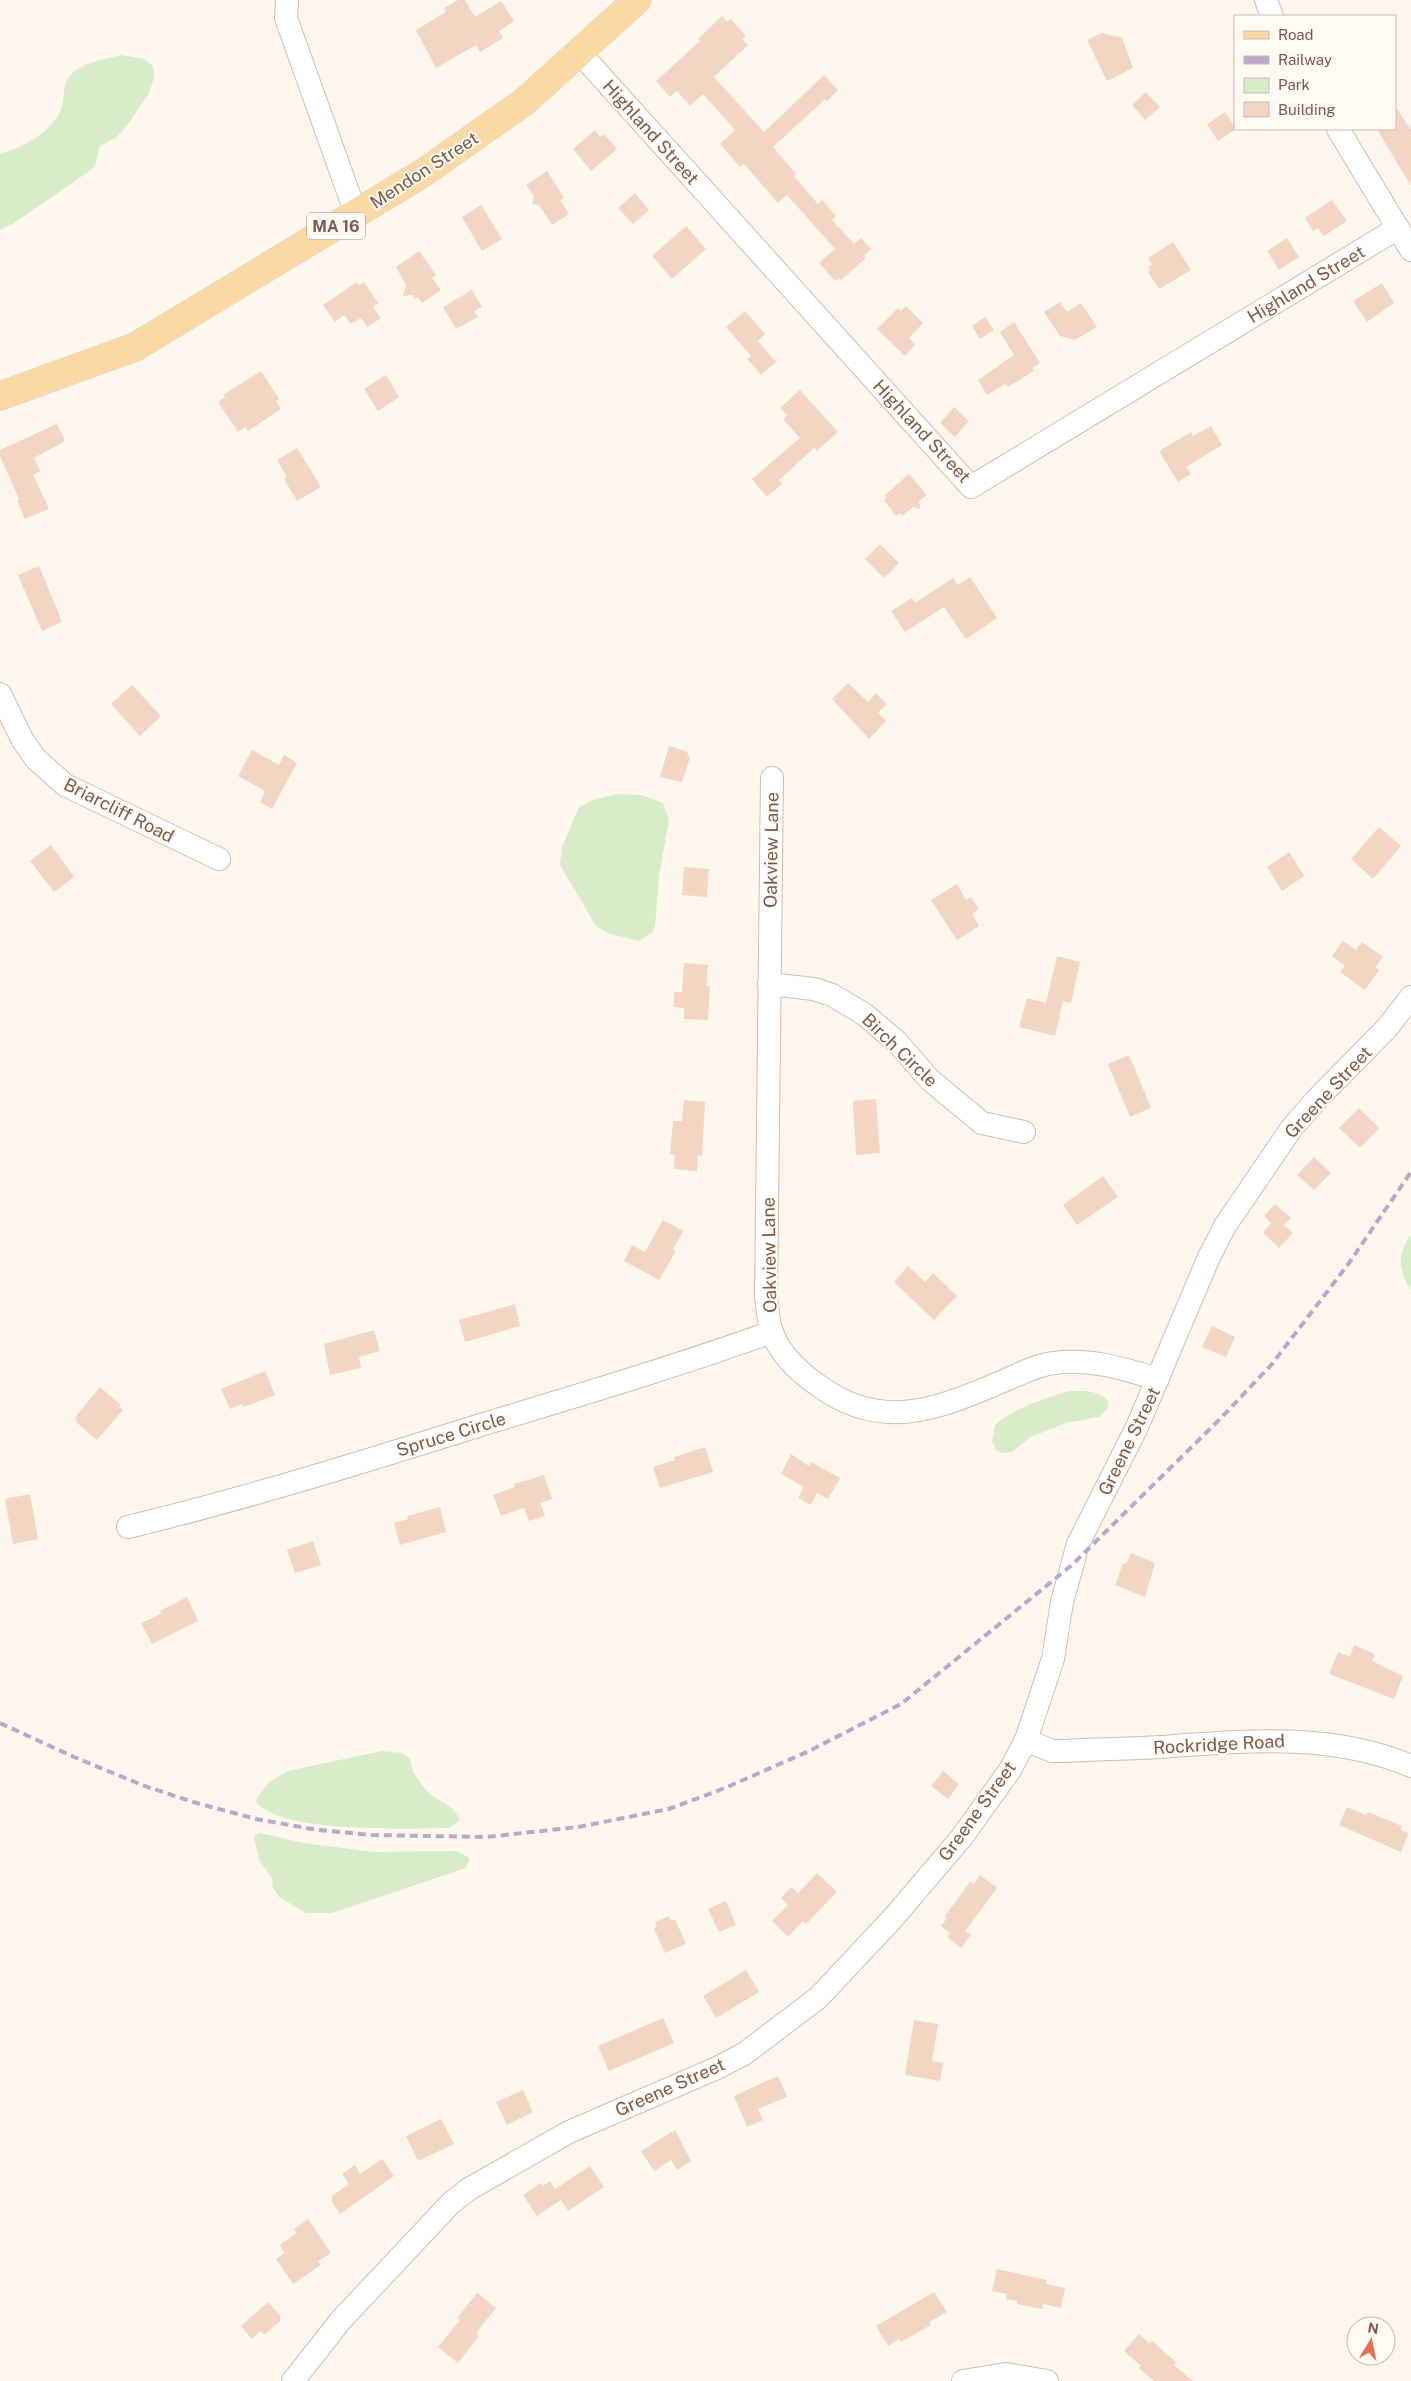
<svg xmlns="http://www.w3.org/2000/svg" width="1411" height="2381" font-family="'Public Sans',sans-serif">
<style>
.green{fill:#d8ecc9}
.building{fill:#f3d5c3}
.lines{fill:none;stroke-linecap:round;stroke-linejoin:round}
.minor-casing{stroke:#d1beb0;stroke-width:24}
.major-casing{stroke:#dad1cd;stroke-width:29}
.minor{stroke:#fff;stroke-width:22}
.major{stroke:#fbd9a5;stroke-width:28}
.rail{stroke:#b9a8c9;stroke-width:4;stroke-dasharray:8 5;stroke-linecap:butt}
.labels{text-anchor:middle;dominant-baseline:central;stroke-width:4;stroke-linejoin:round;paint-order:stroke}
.shield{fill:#fffaf3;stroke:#a28b7f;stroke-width:1}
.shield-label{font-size:16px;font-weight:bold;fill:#7a5c4d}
.street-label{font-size:18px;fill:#7a5c4d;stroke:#fffaf3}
</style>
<rect width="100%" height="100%" fill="#fdf6ec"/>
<!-- green -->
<g class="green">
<path d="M121 55 144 59 153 66 154 78 149 93 131 120 117 137 100 146 95 166 91 170 14 223 0 230V154C23 147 50 134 61 110 65 101 62 85 69 77 81 62 103 60 121 55Z"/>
<polygon points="617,794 641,795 663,803 669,819 659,877 655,926 652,933 638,941 607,933 596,926 560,865 562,847 579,807 593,800"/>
<path d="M1411 1235V1290C1398 1271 1397 1254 1411 1235Z"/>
<path d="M1069 1391C1084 1391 1097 1389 1108 1401V1408L1099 1417 1066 1423 1031 1437 1012 1452 1004 1453 997 1451 992 1442 995 1425C1016 1407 1043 1399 1069 1391Z"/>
<path d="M382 1751 402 1753 410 1759 413 1772 422 1785 430 1794 453 1809 459 1818 458 1822 449 1828C409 1828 281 1834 256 1802L257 1798 269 1782 288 1771Z"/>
<polygon points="260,1833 304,1843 374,1852 457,1851 468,1857 469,1861 466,1868 332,1913 306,1913 279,1897 273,1888 272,1878 259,1860 254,1836"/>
</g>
<!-- building -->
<g class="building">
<polygon points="458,0 465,0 475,17 501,1 514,21 499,31 503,38 480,52 476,45 436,68 416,30 446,12 444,8"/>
<polygon points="722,16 727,22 731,19 746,36 742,39 748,45 714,77 764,132 824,75 838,90 827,101 825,99 773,147 796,174 794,176 818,204 822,200 836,216 832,220 854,244 861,238 871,249 864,256 866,258 841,280 839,278 835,281 819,263 835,249 787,195 778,203 744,164 740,167 720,144 735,130 703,94 690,106 677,91 670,97 656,81 700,41 698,39"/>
<polygon points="1102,33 1122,38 1133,68 1107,81 1087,40"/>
<polygon points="1146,92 1160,107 1145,120 1132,105"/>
<polygon points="1395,106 1411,130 1411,186 1377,129 1395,129"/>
<polygon points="1225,112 1236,129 1218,141 1207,124"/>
<polygon points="595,130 600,137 604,134 617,149 591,171 573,149"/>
<polygon points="547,171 564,198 560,200 569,214 552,225 539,205 532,204 534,196 526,185"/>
<polygon points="635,193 649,210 633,224 618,208"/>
<polygon points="1332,200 1347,221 1324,236 1318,228 1313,231 1305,218"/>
<polygon points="481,205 502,239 482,251 462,217"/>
<polygon points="686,226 706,249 672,279 652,256"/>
<polygon points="1287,238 1299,257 1279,270 1267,251"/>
<polygon points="1173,242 1191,270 1159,289 1148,272 1150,270 1148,267 1152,265 1148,258"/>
<polygon points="419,251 436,275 432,278 441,290 422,303 418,297 415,299 413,295 403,296 406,285 396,267"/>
<polygon points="357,282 359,285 364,282 378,303 373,307 381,318 367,327 361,318 351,324 344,315 335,322 323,305"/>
<polygon points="1382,283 1394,303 1367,322 1353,301"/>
<polygon points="472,290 482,307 474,311 478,317 456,329 443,307"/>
<polygon points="1060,302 1067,312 1081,303 1097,327 1075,340 1060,336 1044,312"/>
<polygon points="906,306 923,323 909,338 915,345 905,356 877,329 898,308 901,311"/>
<polygon points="745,311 765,334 758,341 776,362 761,375 747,359 751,356 726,327"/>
<polygon points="985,317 994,330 980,339 972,326"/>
<polygon points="1014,322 1040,363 1032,368 1034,371 1008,387 1005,384 987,395 978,380 1014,355 1000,332"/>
<polygon points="261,371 279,399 276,401 281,409 248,431 246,427 238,432 218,402 225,397 223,395"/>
<polygon points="386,375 399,397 378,411 364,389"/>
<polygon points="800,390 838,432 817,451 814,448 779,480 782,484 767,497 752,479 800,438 783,419 787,415 780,408"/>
<polygon points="954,407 969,421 955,437 940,423"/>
<polygon points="57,424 65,441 34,458 40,471 33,475 49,509 25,519 17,500 19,499 0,456 0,450"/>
<polygon points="1211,426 1222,445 1186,467 1191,474 1178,482 1159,451 1191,432 1193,436"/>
<polygon points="297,448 321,487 297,501 284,479 287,477 277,460"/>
<polygon points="909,474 927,495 919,501 920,509 913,507 902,516 900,513 896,516 884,500 887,498 885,495"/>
<polygon points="880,544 899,563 884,578 865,559"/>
<polygon points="39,566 62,622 42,631 18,575"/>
<polygon points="970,577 997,618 966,639 944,607 905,632 891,611 912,598 915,603 953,578 958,585"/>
<polygon points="848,683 868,702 876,693 887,704 878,713 886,721 869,739 832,699"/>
<polygon points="132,685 161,716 140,736 111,704"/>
<polygon points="669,746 688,752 687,756 690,757 682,782 660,777"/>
<polygon points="252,750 279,765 284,755 297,763 272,809 260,802 265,791 238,776"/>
<polygon points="1379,827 1401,846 1373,879 1351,859"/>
<polygon points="51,845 74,877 54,892 30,861"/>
<polygon points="1289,852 1304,876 1282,891 1267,867"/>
<polygon points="684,867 709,869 707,897 682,895"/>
<polygon points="957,884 966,900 971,897 979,909 972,914 979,926 957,940 931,900"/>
<polygon points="1343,941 1356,950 1362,942 1383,957 1375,967 1379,970 1365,990 1340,972 1345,966 1332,956"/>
<polygon points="1057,956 1080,962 1071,1003 1063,1001 1055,1036 1019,1027 1027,998 1046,1003"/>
<polygon points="684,963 708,965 706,986 710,986 708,1020 684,1019 684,1008 674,1007 674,992 682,992"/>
<polygon points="1129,1055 1151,1108 1130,1117 1108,1064"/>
<polygon points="876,1099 880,1153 856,1155 853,1101"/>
<polygon points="684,1100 705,1102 702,1156 698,1155 697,1171 674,1169 675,1155 670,1154 673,1121 682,1121"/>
<polygon points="1359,1108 1379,1128 1360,1148 1339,1128"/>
<polygon points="1314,1157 1331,1173 1314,1190 1297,1175"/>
<polygon points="1103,1176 1118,1197 1077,1225 1063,1205"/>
<polygon points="1275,1204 1291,1218 1284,1225 1293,1233 1279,1248 1263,1233 1271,1223 1264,1216"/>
<polygon points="663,1220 683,1231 673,1249 676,1251 659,1280 624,1261 632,1245 645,1252"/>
<polygon points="908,1266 925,1282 933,1273 957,1296 934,1320 894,1282"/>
<polygon points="515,1304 520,1326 465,1342 459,1320"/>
<polygon points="1212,1326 1235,1337 1226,1357 1202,1347"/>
<polygon points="374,1330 380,1351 359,1357 361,1368 330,1375 324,1344"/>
<polygon points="265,1371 275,1395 243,1407 242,1404 230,1409 221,1389"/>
<polygon points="100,1387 121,1405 119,1407 123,1410 97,1440 76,1422 76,1416"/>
<polygon points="705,1447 713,1472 660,1488 653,1467 675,1460 674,1457"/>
<polygon points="791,1454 809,1466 811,1462 840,1478 828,1499 817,1493 811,1505 798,1498 804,1487 781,1474"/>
<polygon points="544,1475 552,1499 540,1503 545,1516 529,1521 524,1508 501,1516 493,1495 515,1487 514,1484"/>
<polygon points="30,1494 38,1539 13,1544 5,1499"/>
<polygon points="440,1507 446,1532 400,1545 394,1523 408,1519 407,1516"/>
<polygon points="313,1541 321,1565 295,1573 287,1550"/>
<polygon points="1131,1553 1155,1563 1145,1597 1115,1585 1123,1563 1126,1564"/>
<polygon points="187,1597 198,1621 152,1644 141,1623 161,1614 160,1611"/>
<polygon points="1354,1645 1375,1654 1372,1661 1403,1676 1394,1699 1329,1674 1338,1652 1350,1657"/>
<polygon points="943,1771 959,1784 948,1799 931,1786"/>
<polygon points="1347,1807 1366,1815 1368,1812 1402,1826 1400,1830 1409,1833 1401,1852 1339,1825"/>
<polygon points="817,1873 837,1892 806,1924 803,1921 788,1937 772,1921 788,1905 781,1898 791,1887 798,1893"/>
<polygon points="980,1875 997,1888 965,1931 971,1935 961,1948 947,1937 950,1933 941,1926 947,1918 945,1916 970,1882 974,1884"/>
<polygon points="726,1901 736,1925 719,1932 708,1909"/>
<polygon points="669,1916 671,1921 675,1919 686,1944 665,1953 654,1929 657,1927 655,1922"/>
<polygon points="746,1970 759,1992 716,2018 703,1996"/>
<polygon points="663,2018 674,2043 609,2071 598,2046"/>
<polygon points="914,2020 938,2024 932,2061 943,2063 940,2081 905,2075"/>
<polygon points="778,2076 787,2097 758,2109 763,2120 747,2127 734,2096"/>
<polygon points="523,2090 533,2112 507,2125 496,2102"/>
<polygon points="441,2119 454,2144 418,2161 406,2136"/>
<polygon points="675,2130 691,2161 677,2170 671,2160 654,2171 641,2151"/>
<polygon points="382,2159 394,2176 340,2214 332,2202 332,2196 349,2184 342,2174 355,2165 360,2174"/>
<polygon points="590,2166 604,2187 568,2211 561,2200 537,2216 523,2195 541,2183 543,2186 550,2181 555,2189"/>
<polygon points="308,2219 331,2253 318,2261 321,2265 293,2284 276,2259 285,2253 280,2245 297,2233 294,2229"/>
<polygon points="997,2269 1047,2280 1046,2284 1065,2288 1061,2308 1043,2304 1042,2309 1017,2304 1017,2301 1006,2299 1007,2294 992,2291"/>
<polygon points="934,2292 947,2312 929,2322 931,2325 901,2342 899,2339 888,2346 876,2326"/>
<polygon points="477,2293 496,2308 476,2333 479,2336 458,2363 438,2347 460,2320 457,2318"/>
<polygon points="268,2302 280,2315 280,2321 264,2335 261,2331 252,2339 241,2326"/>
<polygon points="1139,2334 1149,2343 1152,2341 1176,2362 1174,2365 1193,2381 1154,2381 1139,2368 1141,2366 1124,2351"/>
</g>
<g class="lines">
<!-- minor casing -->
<g class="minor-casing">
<g id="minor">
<polyline points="287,0 286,18 356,214"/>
<polyline points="1266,0 1272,16"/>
<polyline points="579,52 971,487 1398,228"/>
<polyline points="1338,129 1411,250"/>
<polyline points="0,694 23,741 36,759 65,785 219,859"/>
<path d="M772 778 766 1298C768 1309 768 1322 772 1332 780 1355 802 1375 822 1388 883 1431 938 1409 1001 1382 1018 1375 1036 1365 1054 1363 1091 1358 1124 1369 1158 1379"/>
<polyline points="769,984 814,989 832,995 864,1014 897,1042 930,1080 982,1123 1024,1132"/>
<path d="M128 1527C248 1498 366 1461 484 1424 580 1395 677 1366 772 1332"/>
<path d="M1026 1740 1052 1751H1065C1096 1749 1128 1749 1160 1747 1244 1741 1331 1732 1411 1766"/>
<polyline points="293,2381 341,2320 451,2203 469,2189 569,2132 717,2068 744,2054 818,1998 894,1917 962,1837 1010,1770 1026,1740 1053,1659 1062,1602 1078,1544 1137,1427 1209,1257 1225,1226 1291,1129 1316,1100 1387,1028 1411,997"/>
<polyline points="963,2381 1006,2374 1047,2381"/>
</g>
</g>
<!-- major casing -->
<g class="major-casing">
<polyline id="major" points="0,396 135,347 423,173 524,102 637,0"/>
</g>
<!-- minor -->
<use href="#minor" class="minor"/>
<!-- major -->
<use href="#major" class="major"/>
<!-- rail -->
<polyline class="rail" points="0,1723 74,1757 142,1785 193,1802 256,1819 318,1830 371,1835 486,1837 578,1827 669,1809 725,1788 809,1751 901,1704 1072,1565 1222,1417 1272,1364 1349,1263 1411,1172"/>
</g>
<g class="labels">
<!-- shield labels -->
<rect class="shield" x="307" y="212.5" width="58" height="27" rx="4"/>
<g class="shield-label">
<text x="336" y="226">MA 16</text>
</g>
<!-- street labels -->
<g class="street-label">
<text transform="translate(651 132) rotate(48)">Highland Street</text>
<text transform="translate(424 170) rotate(-33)">Mendon Street</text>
<text transform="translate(1306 284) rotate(-31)">Highland Street</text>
<text transform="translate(922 431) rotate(47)">Highland Street</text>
<text transform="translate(119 810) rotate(27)">Briarcliff Road</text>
<text transform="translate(771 850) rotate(-89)">Oakview Lane</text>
<text transform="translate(900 1050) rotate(44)">Birch Circle</text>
<text transform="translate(1328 1092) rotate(-47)">Greene Street</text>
<text transform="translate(769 1255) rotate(-91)">Oakview Lane</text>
<text transform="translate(451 1434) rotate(-17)">Spruce Circle</text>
<text transform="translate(1129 1441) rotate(-64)">Greene Street</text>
<text transform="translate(1219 1744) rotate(-3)">Rockridge Road</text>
<text transform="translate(977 1811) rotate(-54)">Greene Street</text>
<text transform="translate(670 2087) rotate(-24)">Greene Street</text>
</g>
</g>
<!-- legend -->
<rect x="1234" y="15" width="162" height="115" fill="#fffaf3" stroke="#cabbb1"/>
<rect x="1244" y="31" width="25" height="8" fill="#fbd9a5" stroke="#cabbb1"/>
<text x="1278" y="40" font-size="15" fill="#7a5c4d">Road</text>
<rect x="1244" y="56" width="25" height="8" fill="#b9a8c9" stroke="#cabbb1"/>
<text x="1278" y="65" font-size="15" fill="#7a5c4d">Railway</text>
<rect x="1244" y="78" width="25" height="15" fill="#d8ecc9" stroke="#cabbb1"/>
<text x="1278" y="90" font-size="15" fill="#7a5c4d">Park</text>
<rect x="1244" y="102" width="25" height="15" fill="#f3d5c3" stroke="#cabbb1"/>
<text x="1278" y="115" font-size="15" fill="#7a5c4d">Building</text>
<!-- north arrow -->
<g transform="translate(1371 2341) rotate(10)"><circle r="24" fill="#fffaf3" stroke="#cabbb1"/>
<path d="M0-4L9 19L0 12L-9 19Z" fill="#e76f51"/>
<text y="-8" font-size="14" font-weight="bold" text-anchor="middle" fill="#7a5c4d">N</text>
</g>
</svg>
